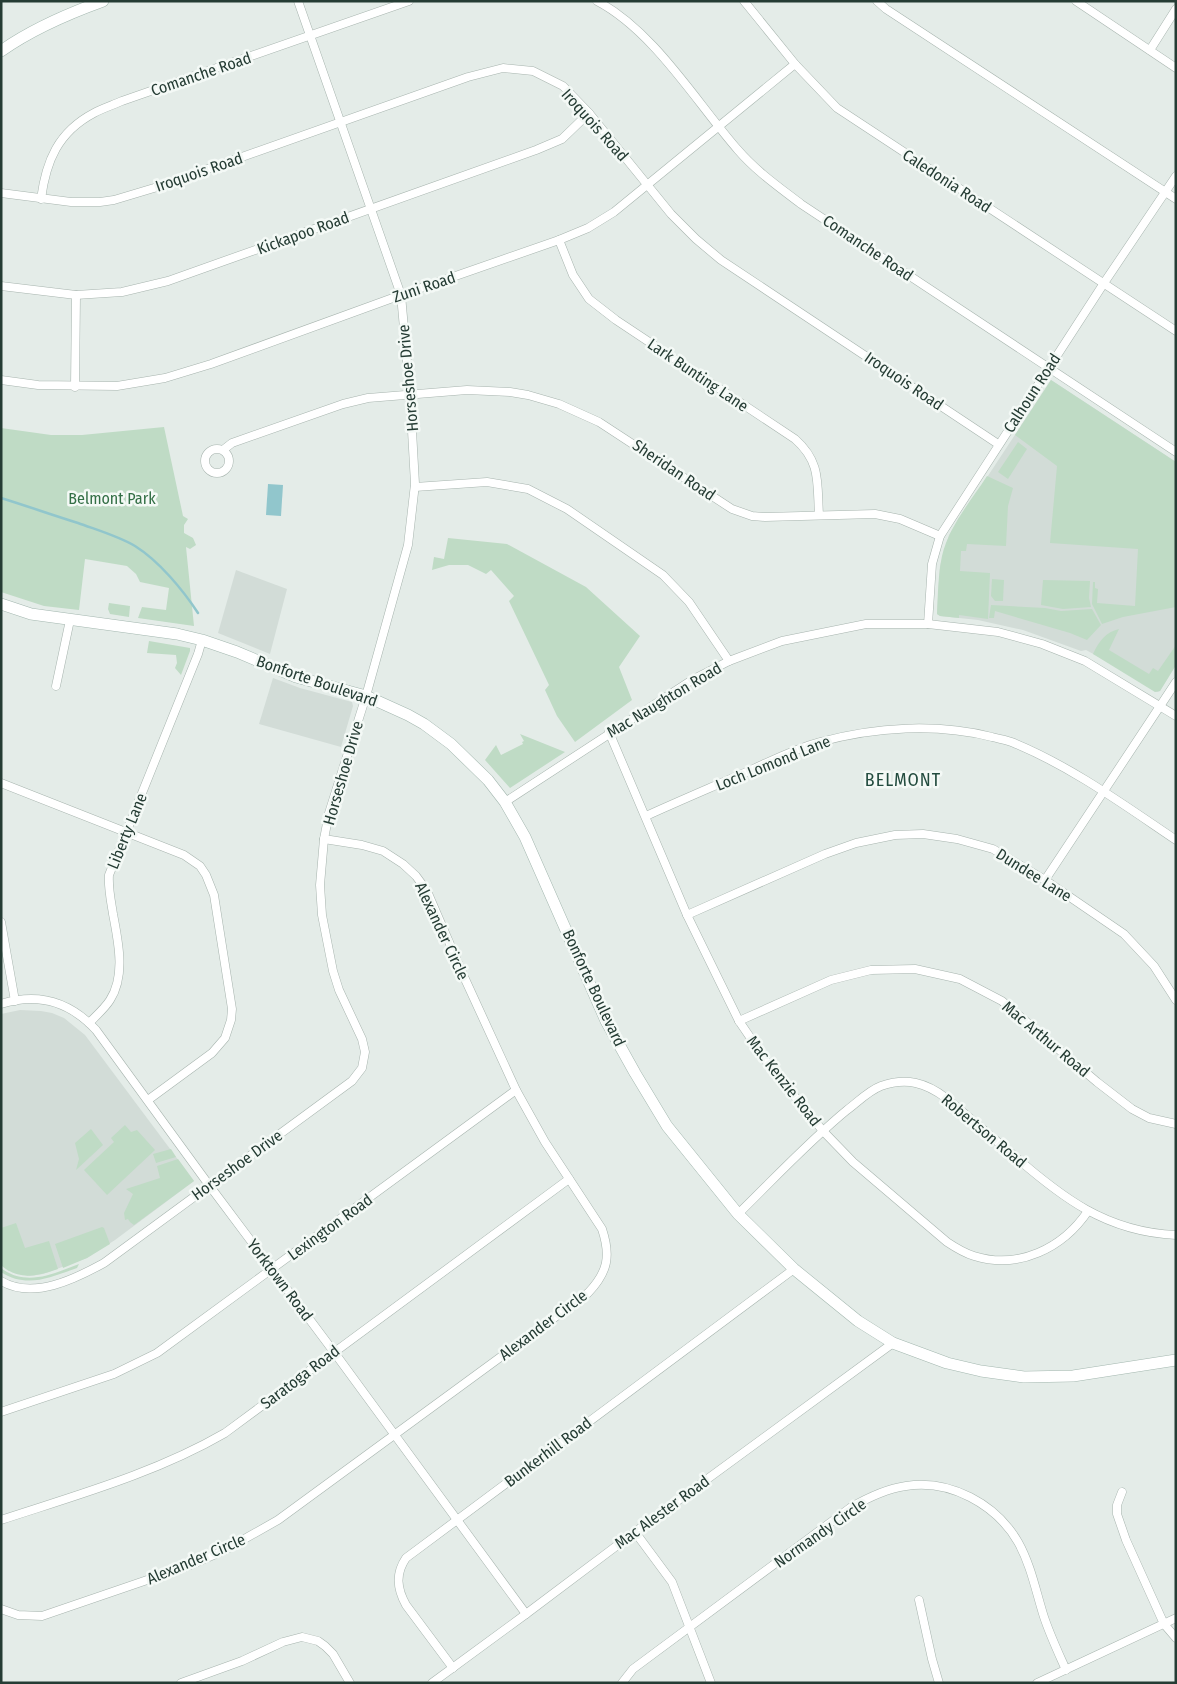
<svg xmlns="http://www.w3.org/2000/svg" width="1177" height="1684" font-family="'Fira Sans Condensed',sans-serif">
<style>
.built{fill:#d2dcd7}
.green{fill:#bfdbc5}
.water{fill:#91c6cc}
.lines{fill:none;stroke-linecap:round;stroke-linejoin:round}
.stream{stroke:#91c6cc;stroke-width:2.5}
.street-casing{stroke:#a7b4ae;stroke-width:9}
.secondary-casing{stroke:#a3b7af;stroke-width:12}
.street{stroke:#fff;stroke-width:8}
.secondary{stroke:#fff;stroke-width:11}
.labels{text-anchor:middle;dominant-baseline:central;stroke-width:5;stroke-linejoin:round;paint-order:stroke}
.street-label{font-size:16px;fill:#253c34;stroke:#f4f9f6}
.park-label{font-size:16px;fill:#336f46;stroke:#f4f9f6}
.neighbourhood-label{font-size:18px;letter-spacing:1px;fill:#234c3f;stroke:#f4f9f6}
</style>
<rect width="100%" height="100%" fill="#e4ece8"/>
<!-- built -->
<g class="built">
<polygon points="1051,380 1176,462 1176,665 1160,691 1157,692 1126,672 1086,650 1081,651 1023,630 978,620 940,616 937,614 940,566 949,535"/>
<polygon points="236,570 287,589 270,654 218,633"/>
<polygon points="273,678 300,688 352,702 353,706 341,747 259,724"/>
<polygon points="20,1010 41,1011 52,1013 64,1018 85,1035 194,1181 115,1240 87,1258 43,1274 30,1276 14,1273 1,1265 1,1014"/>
</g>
<!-- green -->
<g class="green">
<polygon points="1051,380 1176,462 1176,607 1123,617 1102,624 1092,604 1093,582 1095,582 1095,588 1098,589 1097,603 1135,606 1138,549 1050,543 1057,466 1015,435"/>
<polygon points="164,427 183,516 188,519 184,525 184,533 193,538 196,545 190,549 186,547 194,626 138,618 142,607 166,610 169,588 140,582 136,574 127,566 85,559 79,610 44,606 1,592 1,428 51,435 82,435"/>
<polygon points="1018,442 1027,449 1008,479 998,472"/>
<path d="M987 476 1013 488 1008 506 1006 546 967 544 966 551H961L960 571 990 573 988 619 959 615V618L940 616 937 614C938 595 938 575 942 556 949 526 971 501 987 476Z"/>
<polygon points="448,538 507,544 586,587 640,636 619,667 632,700 575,742 557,716 545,690 549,685 509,601 514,596 491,570 486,574 468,565 449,565 432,570 434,557 444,559"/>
<polygon points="992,579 1004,580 1003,601 995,601 991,596"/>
<polygon points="1043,580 1090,581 1089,598 1091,607 1063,609 1041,605"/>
<polygon points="109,603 130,606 129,617 110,614 108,609"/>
<polygon points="991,605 1045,608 1061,611 1092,609 1101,625 1087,640 1070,633 995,611 994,618 989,618"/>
<path d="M1119 629 1109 650 1149 674 1153 668 1158 671 1176 645V665L1160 691 1155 692 1093 654C1099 641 1106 632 1119 629Z"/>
<polygon points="149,641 190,648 190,651 181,675 175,668 177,663 176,655 147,653"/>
<polygon points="520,734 565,752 510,788 485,760 496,745 501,755 523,744 522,742 524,741"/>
<polygon points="125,1125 131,1132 137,1130 155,1150 107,1195 84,1170 114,1142 111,1138"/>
<polygon points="91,1129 103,1145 76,1170 79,1159 75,1143"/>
<polygon points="171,1149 176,1157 156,1163 153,1154"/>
<polygon points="178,1159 194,1181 134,1225 130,1222 128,1219 125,1220 124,1213 133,1194 126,1189 160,1178 157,1166"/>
<path d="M16 1223 25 1248 49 1241 58 1269C38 1276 18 1281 1 1265V1228Z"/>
<polygon points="102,1227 104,1228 110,1244 87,1258 63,1268 55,1244"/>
<path d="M79 1264 77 1268C51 1277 27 1289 1 1272V1268C26 1287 53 1274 79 1264Z"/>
</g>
<!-- water -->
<polygon class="water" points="268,484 283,485 281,516 266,515"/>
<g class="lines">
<!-- stream -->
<path class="stream" d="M1 498C27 506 52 515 78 523 97 530 118 536 135 546 159 561 183 590 198 613"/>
<!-- street casing -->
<g class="street-casing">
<g id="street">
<path d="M597 1C654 31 696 102 738 150 756 171 779 187 801 204L1176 452"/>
<polyline points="744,1 795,64 837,108 1176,331"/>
<polyline points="877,1 886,9 1176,199"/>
<polyline points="1076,1 1176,68"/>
<polyline points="1150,50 1176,9"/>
<polyline points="1,193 71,202 100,202 114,200 154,188 468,77 503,68 533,71 563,86 589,113 671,214 696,239 721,260 998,444"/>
<path d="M41 199C46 161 58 132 94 113 103 108 113 105 122 101L409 1"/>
<path d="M559 240 573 275 589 299 616 320 795 439C821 462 817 482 819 515"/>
<polyline points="1,286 76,295 122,292 168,281 536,150 562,139 589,113"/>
<polyline points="1,380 38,385 117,386 165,378 211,364 401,295 559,240 588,228 614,212 795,64"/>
<polyline points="75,387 76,295"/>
<circle cx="217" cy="461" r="12"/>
<polyline points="223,450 232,443 343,404 368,398 467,390 510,392 528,395 559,404 599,422 732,509 752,516 765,517 875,514 900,519 940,536"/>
<polyline points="415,487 487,482 528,489 567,509 663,575 689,602 729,661"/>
<polyline points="928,624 932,564 940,536 1104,283 1176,176"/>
<polyline points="56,686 70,620"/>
<path d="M609 732 687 915 739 1021 769 1065 823 1131 853 1162 947 1242C956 1248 964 1253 974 1256 1019 1270 1063 1248 1088 1211"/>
<polyline points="1,783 184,855 200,866 206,875 214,895 232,1009 231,1020 225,1038 212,1053 148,1100"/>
<polyline points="505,802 692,680 729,661 782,641 866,624 928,624 998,632 1042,644 1085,661 1176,716"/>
<path d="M646 816C681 800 717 785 753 769 775 759 797 748 820 742 875 727 936 723 992 737 999 739 1007 740 1014 743 1072 767 1124 805 1176 840"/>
<polyline points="1045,880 1176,682"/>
<polyline points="687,915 825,854 856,843 895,835 923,834 957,839 993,849 1045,880 1124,934 1154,966 1176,1000"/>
<polyline points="1,922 15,1001"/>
<path d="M1 1004C39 992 70 1002 96 1030L209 1185 334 1352 526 1614"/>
<polyline points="739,1021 831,980 871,970 915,969 960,979 1002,1001 1097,1082 1132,1109 1149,1118 1176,1124"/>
<path d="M89 1023C96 1016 105 1008 110 1000 126 975 118 941 113 914 111 901 108 888 109 875L198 654 202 640"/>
<path d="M738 1214C774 1179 808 1142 847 1110 858 1102 868 1091 881 1086 907 1077 926 1083 946 1098 968 1116 989 1135 1011 1153 1061 1197 1106 1232 1176 1235"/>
<path d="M1 1281C33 1300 75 1279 104 1263L352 1081 362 1068 365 1052 362 1039 339 990 333 971 322 915 320 885 324 839 329 813 366 696 408 545 415 484 410 395 401 295 298 1"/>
<polyline points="1,1412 114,1374 157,1353 516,1090"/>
<polyline points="1122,1492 1117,1505 1117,1514 1126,1540 1164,1624 1176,1638"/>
<path d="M1 1520C77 1495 156 1473 225 1433L569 1179"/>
<polyline points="635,1532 672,1582 711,1683"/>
<polyline points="919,1600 932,1659 939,1683"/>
<path d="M1 1609 18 1615 42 1616 188 1566 225 1550 278 1520 588 1293C608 1272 611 1256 602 1229L545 1142 516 1090 465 979 427 891 416 876 403 864 383 851 362 845 324 839"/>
<path d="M453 1668 406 1605C397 1589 395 1574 406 1558L794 1269"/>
<polyline points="181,1683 242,1661 283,1642 302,1637 318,1641 325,1646 333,1654 350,1683"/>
<polyline points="432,1683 526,1614 635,1532 893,1343"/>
<path d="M622 1683 633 1669 850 1508C867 1498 885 1489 906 1486 950 1479 996 1504 1018 1542 1031 1565 1036 1592 1044 1617 1050 1635 1058 1652 1066 1670"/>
<polyline points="1037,1683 1176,1618"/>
</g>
</g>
<!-- secondary casing -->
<g class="secondary-casing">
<g id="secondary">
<path d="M1 51C32 29 67 14 103 1"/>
<polyline points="1,604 31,614 177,634 202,640 237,652 296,677 366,696 408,715 424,724 451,744 488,780 505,802 525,837 606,1021 635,1073 667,1126 738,1214 794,1269 858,1321 893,1343 947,1363 981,1371 1024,1377 1073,1376 1176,1360"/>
</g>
</g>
<!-- street -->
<use href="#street" class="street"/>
<!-- secondary -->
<use href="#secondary" class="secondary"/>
</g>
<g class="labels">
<!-- street labels -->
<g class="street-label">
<text transform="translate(201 74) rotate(-19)">Comanche Road</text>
<text transform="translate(595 125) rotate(48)">Iroquois Road</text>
<text transform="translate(199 172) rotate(-19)">Iroquois Road</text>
<text transform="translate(947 181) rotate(33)">Caledonia Road</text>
<text transform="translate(303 233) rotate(-20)">Kickapoo Road</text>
<text transform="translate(868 248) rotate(34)">Comanche Road</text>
<text transform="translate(424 287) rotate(-19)">Zuni Road</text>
<text transform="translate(698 375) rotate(34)">Lark Bunting Lane</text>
<text transform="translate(408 378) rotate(-95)">Horseshoe Drive</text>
<text transform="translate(904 381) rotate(34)">Iroquois Road</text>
<text transform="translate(1032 393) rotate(-57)">Calhoun Road</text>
<text transform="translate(674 470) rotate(34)">Sheridan Road</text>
<text transform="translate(317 681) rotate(19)">Bonforte Boulevard</text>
<text transform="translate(664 700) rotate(-31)">Mac Naughton Road</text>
<text transform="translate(773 763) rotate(-22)">Loch Lomond Lane</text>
<text transform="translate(343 773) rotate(-74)">Horseshoe Drive</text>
<text transform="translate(127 831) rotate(-68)">Liberty Lane</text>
<text transform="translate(1034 875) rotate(32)">Dundee Lane</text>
<text transform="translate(442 931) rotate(65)">Alexander Circle</text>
<text transform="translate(594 988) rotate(65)">Bonforte Boulevard</text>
<text transform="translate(1046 1039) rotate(40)">Mac Arthur Road</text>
<text transform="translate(784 1081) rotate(52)">Mac Kenzie Road</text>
<text transform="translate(984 1131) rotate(40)">Robertson Road</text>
<text transform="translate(237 1165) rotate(-36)">Horseshoe Drive</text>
<text transform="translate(330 1227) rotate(-36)">Lexington Road</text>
<text transform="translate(280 1280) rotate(53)">Yorktown Road</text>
<text transform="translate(543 1325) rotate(-37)">Alexander Circle</text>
<text transform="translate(300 1377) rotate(-37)">Saratoga Road</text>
<text transform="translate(548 1452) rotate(-37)">Bunkerhill Road</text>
<text transform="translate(662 1512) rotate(-36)">Mac Alester Road</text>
<text transform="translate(820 1533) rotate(-35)">Normandy Circle</text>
<text transform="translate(196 1559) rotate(-23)">Alexander Circle</text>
</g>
<!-- park labels -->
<g class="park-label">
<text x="112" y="498">Belmont Park</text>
</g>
<!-- neighbourhood labels -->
<g class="neighbourhood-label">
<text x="903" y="780">BELMONT</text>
</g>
</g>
<!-- border -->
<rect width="1177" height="1684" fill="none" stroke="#253c34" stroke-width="5"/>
</svg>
